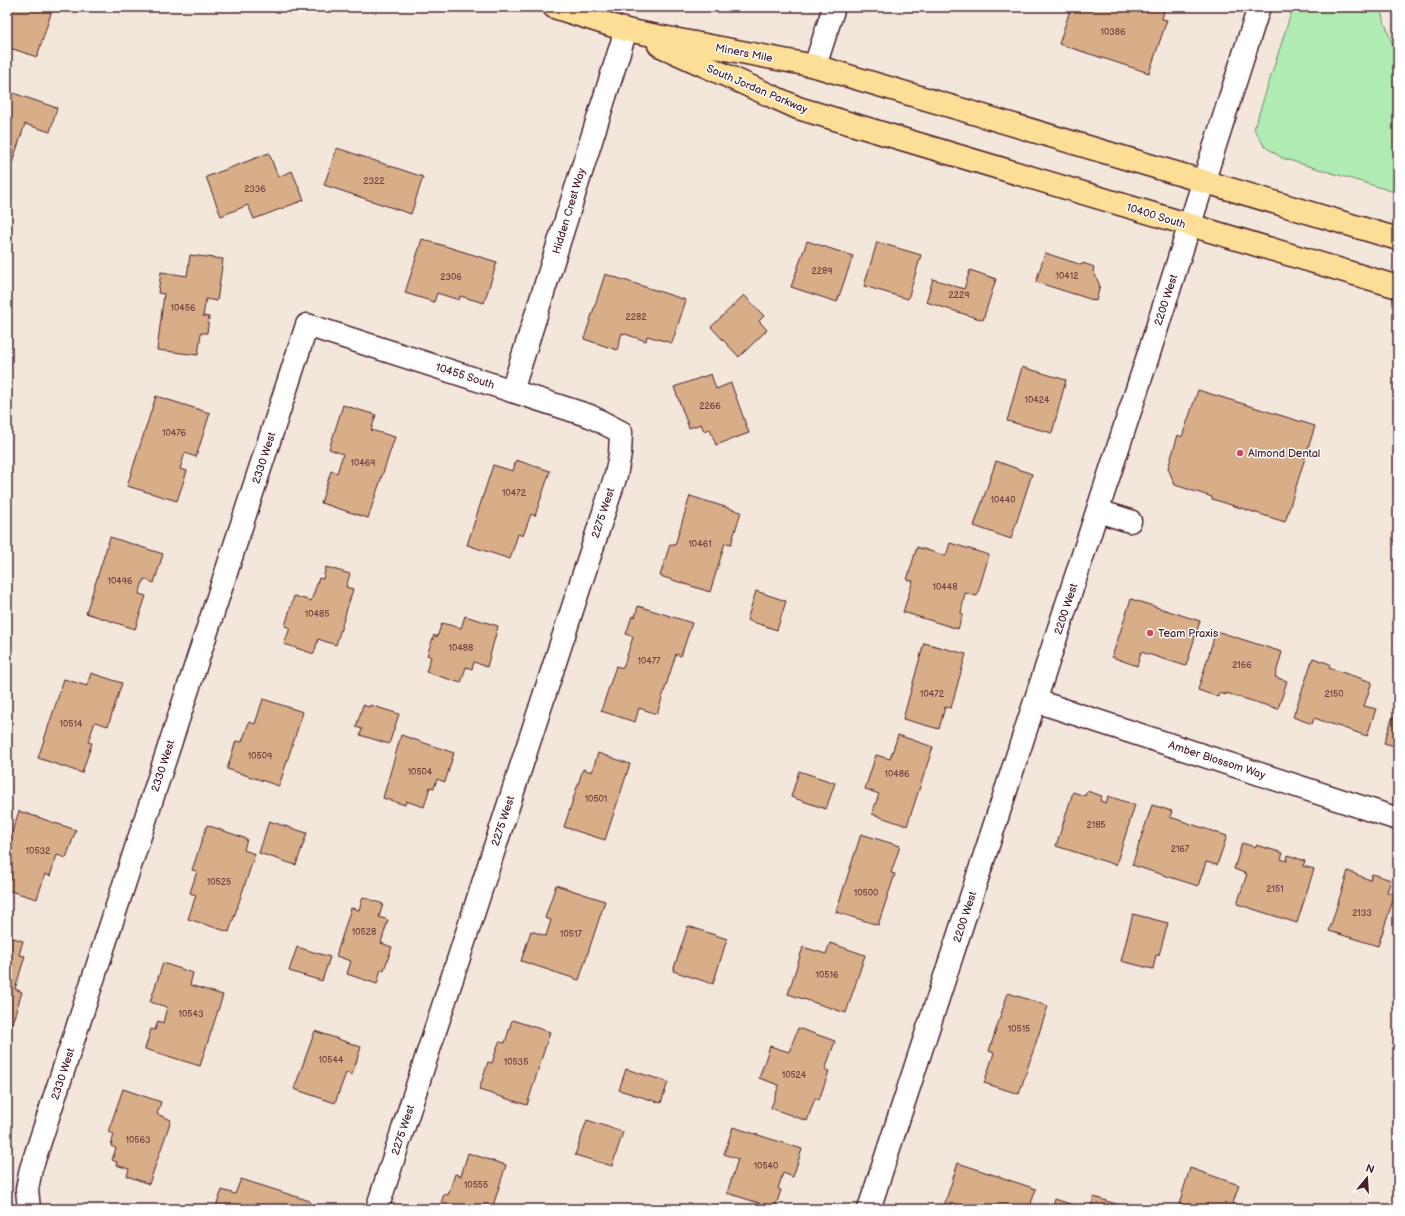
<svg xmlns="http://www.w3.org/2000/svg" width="1405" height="1216" font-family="'Balsamiq Sans',sans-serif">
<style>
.green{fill:#afebb2;stroke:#7c856e}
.building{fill:#d8ae89;stroke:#4a1f2b}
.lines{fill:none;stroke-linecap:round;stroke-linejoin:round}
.minor-casing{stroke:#4a1f2b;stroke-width:25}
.major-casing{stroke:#4a1f2b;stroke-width:25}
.minor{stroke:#fff;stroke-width:22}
.major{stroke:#fdde96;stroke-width:22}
.poi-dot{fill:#d1495b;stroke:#fff;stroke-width:1.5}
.labels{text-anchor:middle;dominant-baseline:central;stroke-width:3;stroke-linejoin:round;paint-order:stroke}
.number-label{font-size:9px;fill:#6e4342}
.street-label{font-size:11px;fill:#4a1f2b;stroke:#fff}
.poi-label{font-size:11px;fill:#4a1f2b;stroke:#fff;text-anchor:start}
</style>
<rect width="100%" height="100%" fill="#f3e7dc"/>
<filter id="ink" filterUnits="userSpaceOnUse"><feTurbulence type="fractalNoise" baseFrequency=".025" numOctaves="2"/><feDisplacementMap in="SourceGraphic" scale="8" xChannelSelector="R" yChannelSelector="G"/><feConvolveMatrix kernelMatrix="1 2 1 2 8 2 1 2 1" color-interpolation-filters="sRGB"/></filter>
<g filter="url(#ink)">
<!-- green -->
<polygon class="green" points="1293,7 1379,7 1398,59 1398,193 1282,158 1264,146 1254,129"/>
<!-- building -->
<g class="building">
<polygon points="14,7 53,7 37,57 7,47 7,20 9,21"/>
<polygon points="1071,7 1125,7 1134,10 1135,7 1165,7 1162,19 1167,20 1149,73 1059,44"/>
<polygon points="7,91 57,108 50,132 25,124 11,166 7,165"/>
<polygon points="337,148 423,177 411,214 324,185"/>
<polygon points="269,153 278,177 292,171 304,200 254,219 248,205 221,216 206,177"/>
<polygon points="422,239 497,262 484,303 460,296 459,300 437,293 434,302 405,293"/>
<polygon points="807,241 853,256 837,302 791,287"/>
<polygon points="877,242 921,255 908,299 864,286"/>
<polygon points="1045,253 1082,265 1083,263 1094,267 1093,270 1100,286 1096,301 1036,282"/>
<polygon points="190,255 223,259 217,301 206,299 203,316 209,317 207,333 201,333 198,355 157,350 164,294 158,293 161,272 187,276"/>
<polygon points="970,270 996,279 983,320 926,302 933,279 964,289"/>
<polygon points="605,274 686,300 672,343 647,336 646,341 622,333 617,350 584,339"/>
<polygon points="744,295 764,316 759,321 767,330 739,357 711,327"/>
<polygon points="1022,367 1066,380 1052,433 1007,421"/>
<polygon points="711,374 716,389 731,383 749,433 716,445 710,429 704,431 701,424 689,428 674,387"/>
<polygon points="1198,390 1315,426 1285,522 1212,499 1212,497 1175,485 1168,468 1178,435 1182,437"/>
<polygon points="156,396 210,413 196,457 185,453 180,469 187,471 177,501 127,486"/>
<polygon points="343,405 376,415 371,430 395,437 368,518 321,503 331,471 337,473 343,454 329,449"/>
<polygon points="516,460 550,471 535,516 531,514 523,536 518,534 510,559 467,545 493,465 513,471"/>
<polygon points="996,461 1032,474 1011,539 974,526"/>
<polygon points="690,496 741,512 731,544 725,543 710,592 660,576 670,544 675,545"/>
<polygon points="110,537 163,554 154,583 144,579 139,594 146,596 135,629 86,613"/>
<polygon points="950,543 989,555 977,596 965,593 961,613 963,614 958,629 903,612 913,581 907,580 917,547 946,556"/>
<polygon points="326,567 350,574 346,587 353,589 336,645 318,639 314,654 284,644 290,628 285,626 294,596 311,601 319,578 323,579"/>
<polygon points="756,591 786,601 777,630 747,620"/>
<polygon points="1131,599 1200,621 1186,666 1141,652 1137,666 1112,657"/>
<polygon points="1398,601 1398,623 1392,622"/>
<polygon points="638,606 692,623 681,656 676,654 657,714 639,708 635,722 601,711 616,666 623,668 633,637 626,634 632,616 635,617"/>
<polygon points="465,616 498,626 487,667 474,662 472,669 466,667 461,683 426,672 431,657 427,655 434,635 437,637 442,623 461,628"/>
<polygon points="1216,631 1282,652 1275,677 1287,681 1278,709 1226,693 1226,695 1219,693 1218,697 1198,690"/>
<polygon points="924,643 966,654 951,708 945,707 939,729 903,719"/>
<polygon points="1313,658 1330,664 1329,668 1372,682 1364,706 1376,709 1367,736 1314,718 1312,724 1293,717"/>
<polygon points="91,673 122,683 108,726 95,722 88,742 92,743 82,773 38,758 64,679 87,686"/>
<polygon points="263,699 303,712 279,786 227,769 236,741 242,742 249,722 255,724"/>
<polygon points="363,705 369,707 370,705 399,714 389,744 360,735 362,729 356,727"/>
<polygon points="1398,715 1398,747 1384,743 1393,716 1397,717"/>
<polygon points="401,735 454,753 445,782 437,779 434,788 430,787 424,807 406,801 405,805 383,798"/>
<polygon points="898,735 933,747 907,826 872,814 879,794 865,789 876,755 890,759"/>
<polygon points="598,753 630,764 605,840 564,827 583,769 592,772"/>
<polygon points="799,771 835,783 826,809 791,797"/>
<polygon points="1087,791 1102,796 1100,801 1106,803 1108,796 1135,805 1116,865 1056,846 1073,792 1085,796"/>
<polygon points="1152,805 1172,811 1170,817 1227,836 1217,865 1206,862 1198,886 1132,865"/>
<polygon points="19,811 76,830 66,858 57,855 50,876 45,874 37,899 7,890 7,847"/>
<polygon points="269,821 307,833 296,865 259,853"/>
<polygon points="207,825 247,839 244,850 255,854 229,932 188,919 196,895 190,893 197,871 192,870"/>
<polygon points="861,834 900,846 891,873 895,874 878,925 836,912"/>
<polygon points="1242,843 1255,847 1256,845 1283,853 1281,859 1287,861 1288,855 1305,861 1303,866 1314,869 1297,923 1237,904 1247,874 1234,869"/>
<polygon points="1348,871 1370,880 1372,874 1391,880 1387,892 1395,894 1378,946 1329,931"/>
<polygon points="556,885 605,901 579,980 521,961 531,931 546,936 551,920 545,918"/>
<polygon points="363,897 383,904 379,917 388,920 381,943 392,947 384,970 381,969 377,984 347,974 351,961 336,956 351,908 359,910"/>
<polygon points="1133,914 1168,923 1159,955 1156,955 1153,969 1121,961"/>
<polygon points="688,926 727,939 713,984 673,971"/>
<polygon points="7,936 23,941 19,955 25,956 15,989 22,992 8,1037"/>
<polygon points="830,943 865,955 846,1013 788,994 803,947 826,954"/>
<polygon points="297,947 330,957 322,981 289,971"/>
<polygon points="163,963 193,973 190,985 223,995 200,1066 145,1049 151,1029 155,1030 158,1021 163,1023 167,1007 150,1002"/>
<polygon points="1008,993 1048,1006 1019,1094 984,1083 994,1053 989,1051"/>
<polygon points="512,1020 550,1032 527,1105 479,1090 488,1062 492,1063 499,1042 505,1043"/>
<polygon points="798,1028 835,1041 825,1070 829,1071 819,1100 815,1098 807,1121 771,1108 779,1085 759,1078 770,1046 789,1052"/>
<polygon points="315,1031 361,1047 352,1075 346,1073 335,1103 294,1089"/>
<polygon points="626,1069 668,1082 661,1103 619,1090"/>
<polygon points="123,1089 161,1102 157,1114 171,1120 149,1184 127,1176 129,1169 116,1165 117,1162 112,1160 116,1148 111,1146 114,1134 108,1132"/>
<polygon points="587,1120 623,1132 612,1166 575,1155"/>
<polygon points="733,1127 802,1149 793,1177 783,1173 778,1189 781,1190 775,1208 727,1193 738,1159 724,1154"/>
<polygon points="468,1153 506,1165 492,1209 439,1209 444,1194 448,1195 455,1174 461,1176"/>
<polygon points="958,1163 1036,1189 1029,1209 943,1209"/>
<polygon points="1190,1168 1239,1185 1231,1209 1194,1209 1179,1204"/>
<polygon points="241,1179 310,1201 308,1209 215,1209 222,1190 235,1194"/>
<polygon points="1094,1197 1132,1209 1090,1209"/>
<polygon points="1055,1199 1085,1209 1052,1209"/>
</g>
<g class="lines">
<!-- minor casing -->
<g class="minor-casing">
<g id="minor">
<polyline points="815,66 834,7"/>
<polyline points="512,391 626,30"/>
<polyline points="1098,511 1130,521"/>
<polyline points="1036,701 1398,819"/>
<polyline points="29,1209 27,1189 31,1169 307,325 590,416 621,432 620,454 616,475 377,1209"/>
<polyline points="869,1209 1148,356 1259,7"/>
</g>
</g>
<!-- major casing -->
<g class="major-casing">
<g id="major">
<polyline points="554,7 626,30 815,66 1398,239"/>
<polyline points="659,45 798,108 1398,287"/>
</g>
</g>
<!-- minor -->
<use href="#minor" class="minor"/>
<!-- major -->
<use href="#major" class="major"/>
</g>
</g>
<!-- markers -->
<g class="poi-dot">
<circle cx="1240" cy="453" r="4"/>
<circle cx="1150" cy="633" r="4"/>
</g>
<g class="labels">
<!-- number labels -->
<g class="number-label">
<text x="1113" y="32">10386</text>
<text x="374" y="181">2322</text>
<text x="255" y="189">2336</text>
<text x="822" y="271">2289</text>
<text x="1067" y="276">10412</text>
<text x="451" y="277">2306</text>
<text x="959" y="295">2229</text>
<text x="183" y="308">10456</text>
<text x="636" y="317">2282</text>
<text x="1037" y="400">10424</text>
<text x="710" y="406">2266</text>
<text x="174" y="433">10476</text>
<text x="363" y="463">10469</text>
<text x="514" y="493">10472</text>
<text x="1003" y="500">10440</text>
<text x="700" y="544">10461</text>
<text x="120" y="581">10496</text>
<text x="945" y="587">10448</text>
<text x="317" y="614">10485</text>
<text x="461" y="648">10488</text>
<text x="649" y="661">10477</text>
<text x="1242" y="665">2166</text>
<text x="932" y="694">10472</text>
<text x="1334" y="694">2150</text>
<text x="71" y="724">10514</text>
<text x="260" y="756">10509</text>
<text x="420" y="772">10504</text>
<text x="897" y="774">10486</text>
<text x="596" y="799">10501</text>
<text x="1096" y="825">2185</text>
<text x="1180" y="849">2167</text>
<text x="38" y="851">10532</text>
<text x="219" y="882">10525</text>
<text x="1275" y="889">2151</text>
<text x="866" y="893">10500</text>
<text x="1362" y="913">2133</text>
<text x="364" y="932">10528</text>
<text x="571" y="934">10517</text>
<text x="827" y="975">10516</text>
<text x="191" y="1014">10543</text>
<text x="1019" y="1029">10515</text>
<text x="331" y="1060">10544</text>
<text x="516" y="1062">10535</text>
<text x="794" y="1075">10524</text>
<text x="138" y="1140">10563</text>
<text x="766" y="1166">10540</text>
<text x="476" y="1185">10555</text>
</g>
<!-- street labels -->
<g class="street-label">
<text transform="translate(744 53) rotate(11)">Miners Mile</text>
<text transform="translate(757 89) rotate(23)">South Jordan Parkway</text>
<text transform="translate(569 211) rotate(-73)">Hidden Crest Way</text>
<text transform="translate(1156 216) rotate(17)">10400 South</text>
<text transform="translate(1166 300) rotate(-72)">2200 West</text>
<text transform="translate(465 376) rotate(18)">10455 South</text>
<text transform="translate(264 458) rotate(-72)">2330 West</text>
<text transform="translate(603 513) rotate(-72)">2275 West</text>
<text transform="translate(1066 609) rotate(-72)">2200 West</text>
<text transform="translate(1217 760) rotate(18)">Amber Blossom Way</text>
<text transform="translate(163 766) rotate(-72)">2330 West</text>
<text transform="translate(503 821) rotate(-72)">2275 West</text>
<text transform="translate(965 917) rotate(-72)">2200 West</text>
<text transform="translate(63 1074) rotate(-72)">2330 West</text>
<text transform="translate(403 1130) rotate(-72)">2275 West</text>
</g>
<!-- poi labels -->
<g class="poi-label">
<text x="1248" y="453">Almond Dental</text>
<text x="1158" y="633">Team Praxis</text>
</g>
</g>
<!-- margin -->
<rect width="1405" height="1216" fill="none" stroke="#fff" stroke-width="24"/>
<rect x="12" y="12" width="1381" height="1192" fill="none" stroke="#4a1f2b" stroke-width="1.5" filter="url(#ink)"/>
<!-- north arrow -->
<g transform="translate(1367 1178) rotate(18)" stroke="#ffffff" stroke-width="3" paint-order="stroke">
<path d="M0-3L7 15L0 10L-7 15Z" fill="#4a1f2b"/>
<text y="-6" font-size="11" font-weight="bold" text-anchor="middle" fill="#4a1f2b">N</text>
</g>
</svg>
